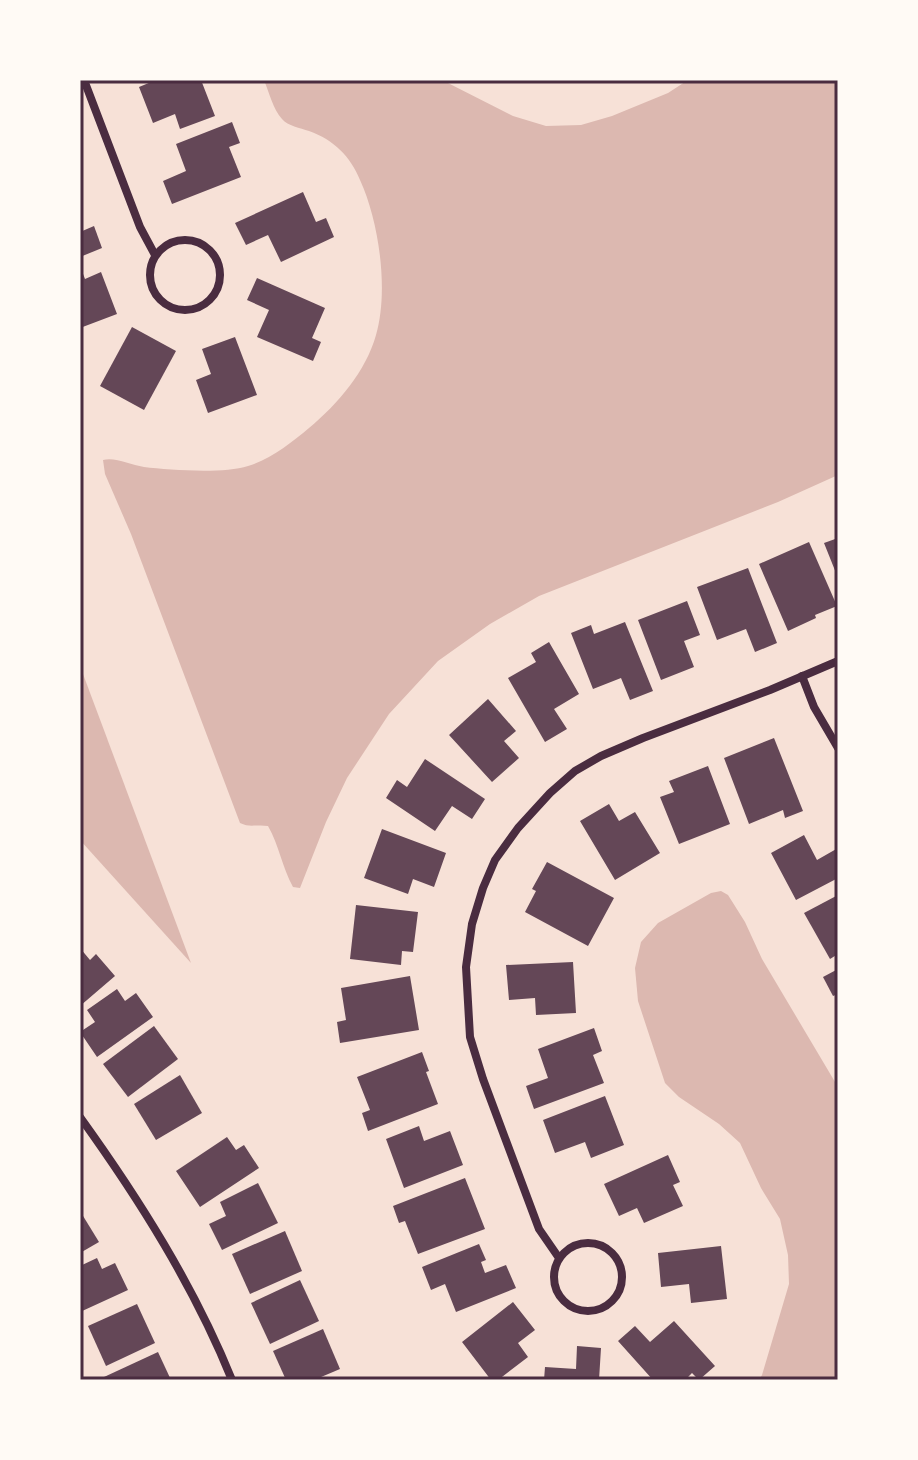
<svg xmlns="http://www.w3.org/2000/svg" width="918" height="1460" font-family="'Asap Condensed',sans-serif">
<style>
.water{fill:#dcb8b0}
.building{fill:#644757}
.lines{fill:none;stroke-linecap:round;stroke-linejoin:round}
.minor{stroke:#4a2c40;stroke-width:8}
.neatline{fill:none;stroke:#4a2c40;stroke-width:3}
</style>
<rect width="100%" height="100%" fill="#f7e1d7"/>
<!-- water -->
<g class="water">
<path d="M264 80H442L513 116 546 126 581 125 612 116 668 93 688 80H838V475L778 502 539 596 490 624 438 661 389 714 347 778 326 822 300 888 293 887C282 867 279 845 268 826 257 824 250 828 240 823L131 534 105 474 103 460C116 457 130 465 144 467 170 470 223 474 248 466 271 459 291 443 309 428 338 404 366 371 376 335 389 291 379 221 360 180 350 156 334 140 309 131 300 128 288 126 282 119 273 109 269 92 264 80Z"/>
<polygon points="80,666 191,963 80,840"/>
<polygon points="721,891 728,895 745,922 762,959 838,1087 838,1380 759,1380 762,1375 789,1284 788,1255 780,1219 761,1188 740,1143 719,1124 679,1097 665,1083 638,1001 635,968 641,942 658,923 711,893"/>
</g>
<!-- building -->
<g class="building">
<polygon points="156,80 201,80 215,116 180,129 175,114 153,123 139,87"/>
<polygon points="232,122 240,143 229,147 241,177 172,204 163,181 186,171 176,144"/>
<polygon points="303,192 316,222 326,218 334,237 281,262 268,235 246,245 235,223"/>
<polygon points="94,226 102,248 80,257 80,232"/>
<polygon points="80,266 85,279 101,272 117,314 80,328"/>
<polygon points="257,278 325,308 312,338 321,342 313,361 257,337 269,310 247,300"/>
<polygon points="132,327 176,351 144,410 100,386"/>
<polygon points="235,337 257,395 208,413 196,380 211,374 202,349"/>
<polygon points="838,538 838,578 824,543"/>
<polygon points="809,542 837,606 815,615 816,618 788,631 759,564"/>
<polygon points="748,568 777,643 755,652 746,629 717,640 697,587"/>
<polygon points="687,601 700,635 684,641 694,667 661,680 638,620"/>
<polygon points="625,622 653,691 630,700 621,678 593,689 571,633 591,625 594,634"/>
<polygon points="549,642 579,694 554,709 567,729 545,742 508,678 536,662 531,653"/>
<polygon points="488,699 516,731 504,741 519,758 492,782 449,735"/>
<polygon points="774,738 803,811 785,818 783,810 749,824 724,758"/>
<polygon points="425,759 485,799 472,819 452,806 435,831 386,798 397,780 407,787"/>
<polygon points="708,766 730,824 679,844 660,797 674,792 669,781"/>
<polygon points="609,804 619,821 635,812 660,853 615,880 580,821"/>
<polygon points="382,829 446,853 434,887 413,879 408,894 364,878"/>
<polygon points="804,835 817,860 838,848 838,878 796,900 771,853"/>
<polygon points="547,862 614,898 588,946 525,912 536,891 532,889"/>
<polygon points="838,895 838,954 830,959 804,913"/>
<polygon points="356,905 418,912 413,952 402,951 401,965 350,959"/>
<polygon points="80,948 90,960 96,954 115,976 80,1006"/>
<polygon points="573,962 576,1013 536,1015 535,998 509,1000 506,965"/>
<polygon points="838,969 838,994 833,996 823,977"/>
<polygon points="410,976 419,1030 340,1043 337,1022 346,1020 341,988"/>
<polygon points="117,989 125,1001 136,993 153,1017 97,1057 80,1032 95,1022 87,1010"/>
<polygon points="154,1026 178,1059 128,1097 103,1064"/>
<polygon points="594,1028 602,1051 593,1055 604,1083 534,1109 526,1086 548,1078 538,1049"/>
<polygon points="422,1052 429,1071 426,1072 438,1104 368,1131 362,1113 370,1110 357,1077"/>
<polygon points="180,1075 202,1113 156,1140 134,1104"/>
<polygon points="605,1096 624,1145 591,1158 585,1142 555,1153 543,1120"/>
<polygon points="419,1126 424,1141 450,1131 463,1165 404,1188 386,1139"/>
<polygon points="227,1137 236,1150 244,1145 259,1168 200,1207 176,1171"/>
<polygon points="668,1155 680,1182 673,1185 683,1206 644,1223 637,1208 619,1216 604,1184"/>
<polygon points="465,1178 485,1229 418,1254 405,1221 399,1223 393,1206"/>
<polygon points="258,1183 278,1223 222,1250 209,1224 226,1216 220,1202"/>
<polygon points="80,1211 99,1242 80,1253"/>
<polygon points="285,1231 302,1271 250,1294 232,1254"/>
<polygon points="479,1244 486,1260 481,1262 485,1273 506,1265 516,1288 456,1312 445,1284 431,1290 422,1267"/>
<polygon points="721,1246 727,1299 691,1303 689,1284 661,1287 658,1253"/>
<polygon points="97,1258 102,1269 115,1263 128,1290 80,1312 80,1266"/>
<polygon points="300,1280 319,1321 270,1344 251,1303"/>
<polygon points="513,1302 535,1330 518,1343 528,1357 498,1380 491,1380 462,1342"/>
<polygon points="137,1304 155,1343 106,1366 88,1326"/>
<polygon points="674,1321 715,1366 699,1380 692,1373 685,1380 653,1380 618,1341 635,1326 650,1342"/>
<polygon points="323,1329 340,1369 314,1380 286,1380 273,1351"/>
<polygon points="577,1346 601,1348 599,1380 544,1380 545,1367 576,1369"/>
<polygon points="158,1352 171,1380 105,1380 104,1377"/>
</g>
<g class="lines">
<!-- minor -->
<g class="minor">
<polyline points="84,80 140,227 155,255"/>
<circle cx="185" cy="275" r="35"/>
<polyline points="802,676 814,707 838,748"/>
<path d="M80 1117C139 1199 194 1286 232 1380"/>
<circle cx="588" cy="1277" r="34"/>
<polyline points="559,1258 539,1229 483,1079 470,1037 466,967 472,924 483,888 495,860 518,828 550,793 575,771 601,756 643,738 770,690 838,661"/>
</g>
</g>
<!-- border -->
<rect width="918" height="1460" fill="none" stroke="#fffaf5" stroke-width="164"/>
<rect x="82" y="82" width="754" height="1296" class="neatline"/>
</svg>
